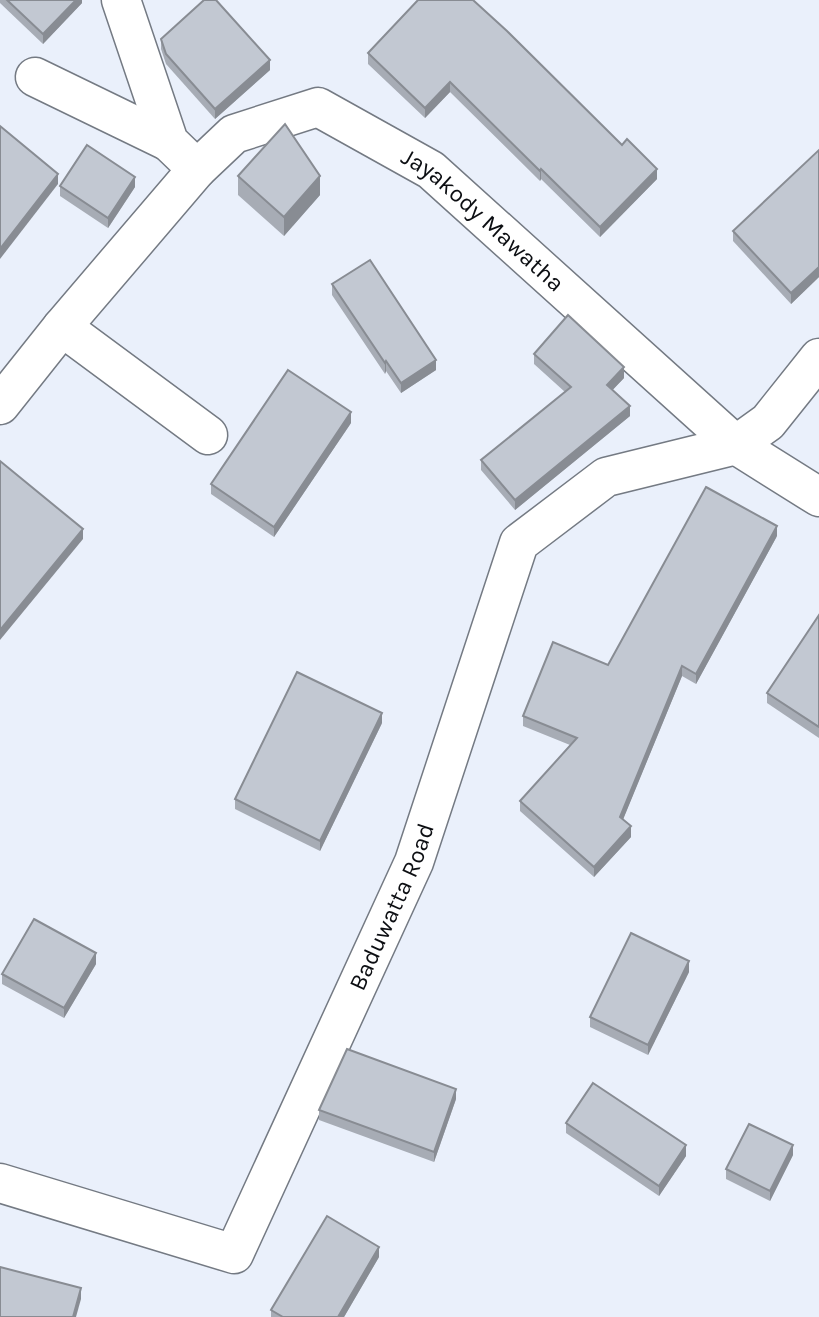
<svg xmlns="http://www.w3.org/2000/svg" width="819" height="1317" font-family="Karla,sans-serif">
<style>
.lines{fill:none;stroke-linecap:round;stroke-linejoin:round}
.street-casing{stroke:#747a83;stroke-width:41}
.street{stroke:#fff;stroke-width:38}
.wall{fill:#a7acb5}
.shaded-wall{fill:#888c93}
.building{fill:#c2c8d2;stroke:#888c93;stroke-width:2}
.labels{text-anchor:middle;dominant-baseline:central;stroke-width:7;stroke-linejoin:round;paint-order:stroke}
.street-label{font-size:24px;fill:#0c0e12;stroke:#fdfdfd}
</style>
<rect width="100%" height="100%" fill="#eaf0fb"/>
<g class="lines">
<!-- street casing -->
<g class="street-casing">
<g id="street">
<polyline points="35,77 169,142"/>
<path id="s1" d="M197 169 234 134 318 107 431 170 736 445"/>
<polyline points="62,327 208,435"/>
<polyline points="819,358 768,422 736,445 819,497"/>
<polyline points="0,405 62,327 197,169 169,142 121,0"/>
<path id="s2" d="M0 1183 234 1254 414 862 519 543 606 477 736 445"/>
</g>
</g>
<!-- street -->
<use href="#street" class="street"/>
</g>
<!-- wall -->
<g class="wall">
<polygon points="0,0 82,0 82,3 43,44 0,3"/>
<polygon points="418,0 622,145 657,179 600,237 541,179 540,181 450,92 425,118 368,64 368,53"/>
<polygon points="161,39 270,70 215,119 166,64 161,49"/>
<polygon points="819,150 819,277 791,304 733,241 733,231"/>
<polygon points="238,176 320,195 284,236 238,195"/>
<polygon points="60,186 135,187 108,228 60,196"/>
<polygon points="332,284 436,370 401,393 386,371 385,374 332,295"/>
<polygon points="534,354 624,378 612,390 630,416 515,510 481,470 481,460 565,392 534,364"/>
<polygon points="351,423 274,537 211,494 211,484"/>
<polygon points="777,536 696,684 682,676 623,819 631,837 594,877 520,811 520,801 570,745 523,726 523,716 608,665"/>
<polygon points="819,615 819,738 767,703 767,693"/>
<polygon points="382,723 320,851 235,809 235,799"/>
<polygon points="96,964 64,1018 2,984 2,974"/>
<polygon points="689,972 648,1055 590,1027 590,1017"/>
<polygon points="456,1099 434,1162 319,1120 319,1110"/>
<polygon points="566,1123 686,1156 659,1196 566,1133"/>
<polygon points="793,1155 770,1201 726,1179 726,1169"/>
<polygon points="379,1257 344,1317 271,1317 271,1310"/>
</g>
<!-- shaded-wall -->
<g class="shaded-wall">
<polygon points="76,0 82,0 82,3 43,44 43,34"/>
<polygon points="270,60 270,70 215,119 215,109"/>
<polygon points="450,82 450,92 425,118 425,108"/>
<polygon points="541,169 541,179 540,181 540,171"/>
<polygon points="657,169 657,179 600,237 600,227"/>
<polygon points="58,174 58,184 0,259 0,249"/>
<polygon points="320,176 320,195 284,236 284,217"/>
<polygon points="135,177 135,187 108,228 108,218"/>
<polygon points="819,267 819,277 791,304 791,293"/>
<polygon points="436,360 436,370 401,393 401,383"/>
<polygon points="386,361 386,371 385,374 385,363"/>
<polygon points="624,367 624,378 607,396 607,385"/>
<polygon points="630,406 630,416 515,510 515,500"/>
<polygon points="351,412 351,423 274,537 274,527"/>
<polygon points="777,526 777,536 696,684 696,674"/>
<polygon points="83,529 83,539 0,640 0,630"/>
<polygon points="682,666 682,676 620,827 620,817"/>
<polygon points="382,713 382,723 320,851 320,841"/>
<polygon points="631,826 631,837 594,877 594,867"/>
<polygon points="96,953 96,964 64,1018 64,1008"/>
<polygon points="689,961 689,972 648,1055 648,1045"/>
<polygon points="456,1089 456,1099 434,1162 434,1152"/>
<polygon points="686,1145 686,1156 659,1196 659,1186"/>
<polygon points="793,1145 793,1155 770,1201 770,1191"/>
<polygon points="379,1247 379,1257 344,1317 338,1317"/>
<polygon points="81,1288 81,1299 76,1317 73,1317"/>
</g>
<!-- building -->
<g class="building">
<polygon points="7,0 76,0 43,34"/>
<polygon points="204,0 216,0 270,60 215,109 166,54 161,39"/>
<polygon points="418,0 473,0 507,31 622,145 627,139 657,169 600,227 541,169 540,171 450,82 425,108 368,53"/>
<polygon points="285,124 320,176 284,217 238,176"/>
<polygon points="0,126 58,174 0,249"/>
<polygon points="87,145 135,177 108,218 60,186"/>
<polygon points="819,150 819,267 791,293 733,231"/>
<polygon points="370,260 436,360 401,383 386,361 385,363 332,284"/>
<polygon points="568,315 624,367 607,385 630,406 515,500 481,460 571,387 534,354"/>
<polygon points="288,370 351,412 274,527 211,484"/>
<polygon points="0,461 83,529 0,630"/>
<polygon points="706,487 777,526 696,674 682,666 620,817 631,826 594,867 520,801 577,738 523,716 553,642 608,665"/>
<polygon points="819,615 819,727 767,693"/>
<polygon points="297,672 382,713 320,841 235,799"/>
<polygon points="34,919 96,953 64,1008 2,974"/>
<polygon points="631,933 689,961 648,1045 590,1017"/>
<polygon points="347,1049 456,1089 434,1152 319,1110"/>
<polygon points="593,1083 686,1145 659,1186 566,1123"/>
<polygon points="749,1124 793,1145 770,1191 726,1169"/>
<polygon points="327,1216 379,1247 338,1317 283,1317 271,1310"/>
<polygon points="0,1267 81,1288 73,1317 0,1317"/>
</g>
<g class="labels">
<!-- street labels -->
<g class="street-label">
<text stroke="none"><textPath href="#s1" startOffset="340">Jayakody Mawatha</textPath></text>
<text stroke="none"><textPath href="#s2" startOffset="626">Baduwatta Road</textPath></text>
</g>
</g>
</svg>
